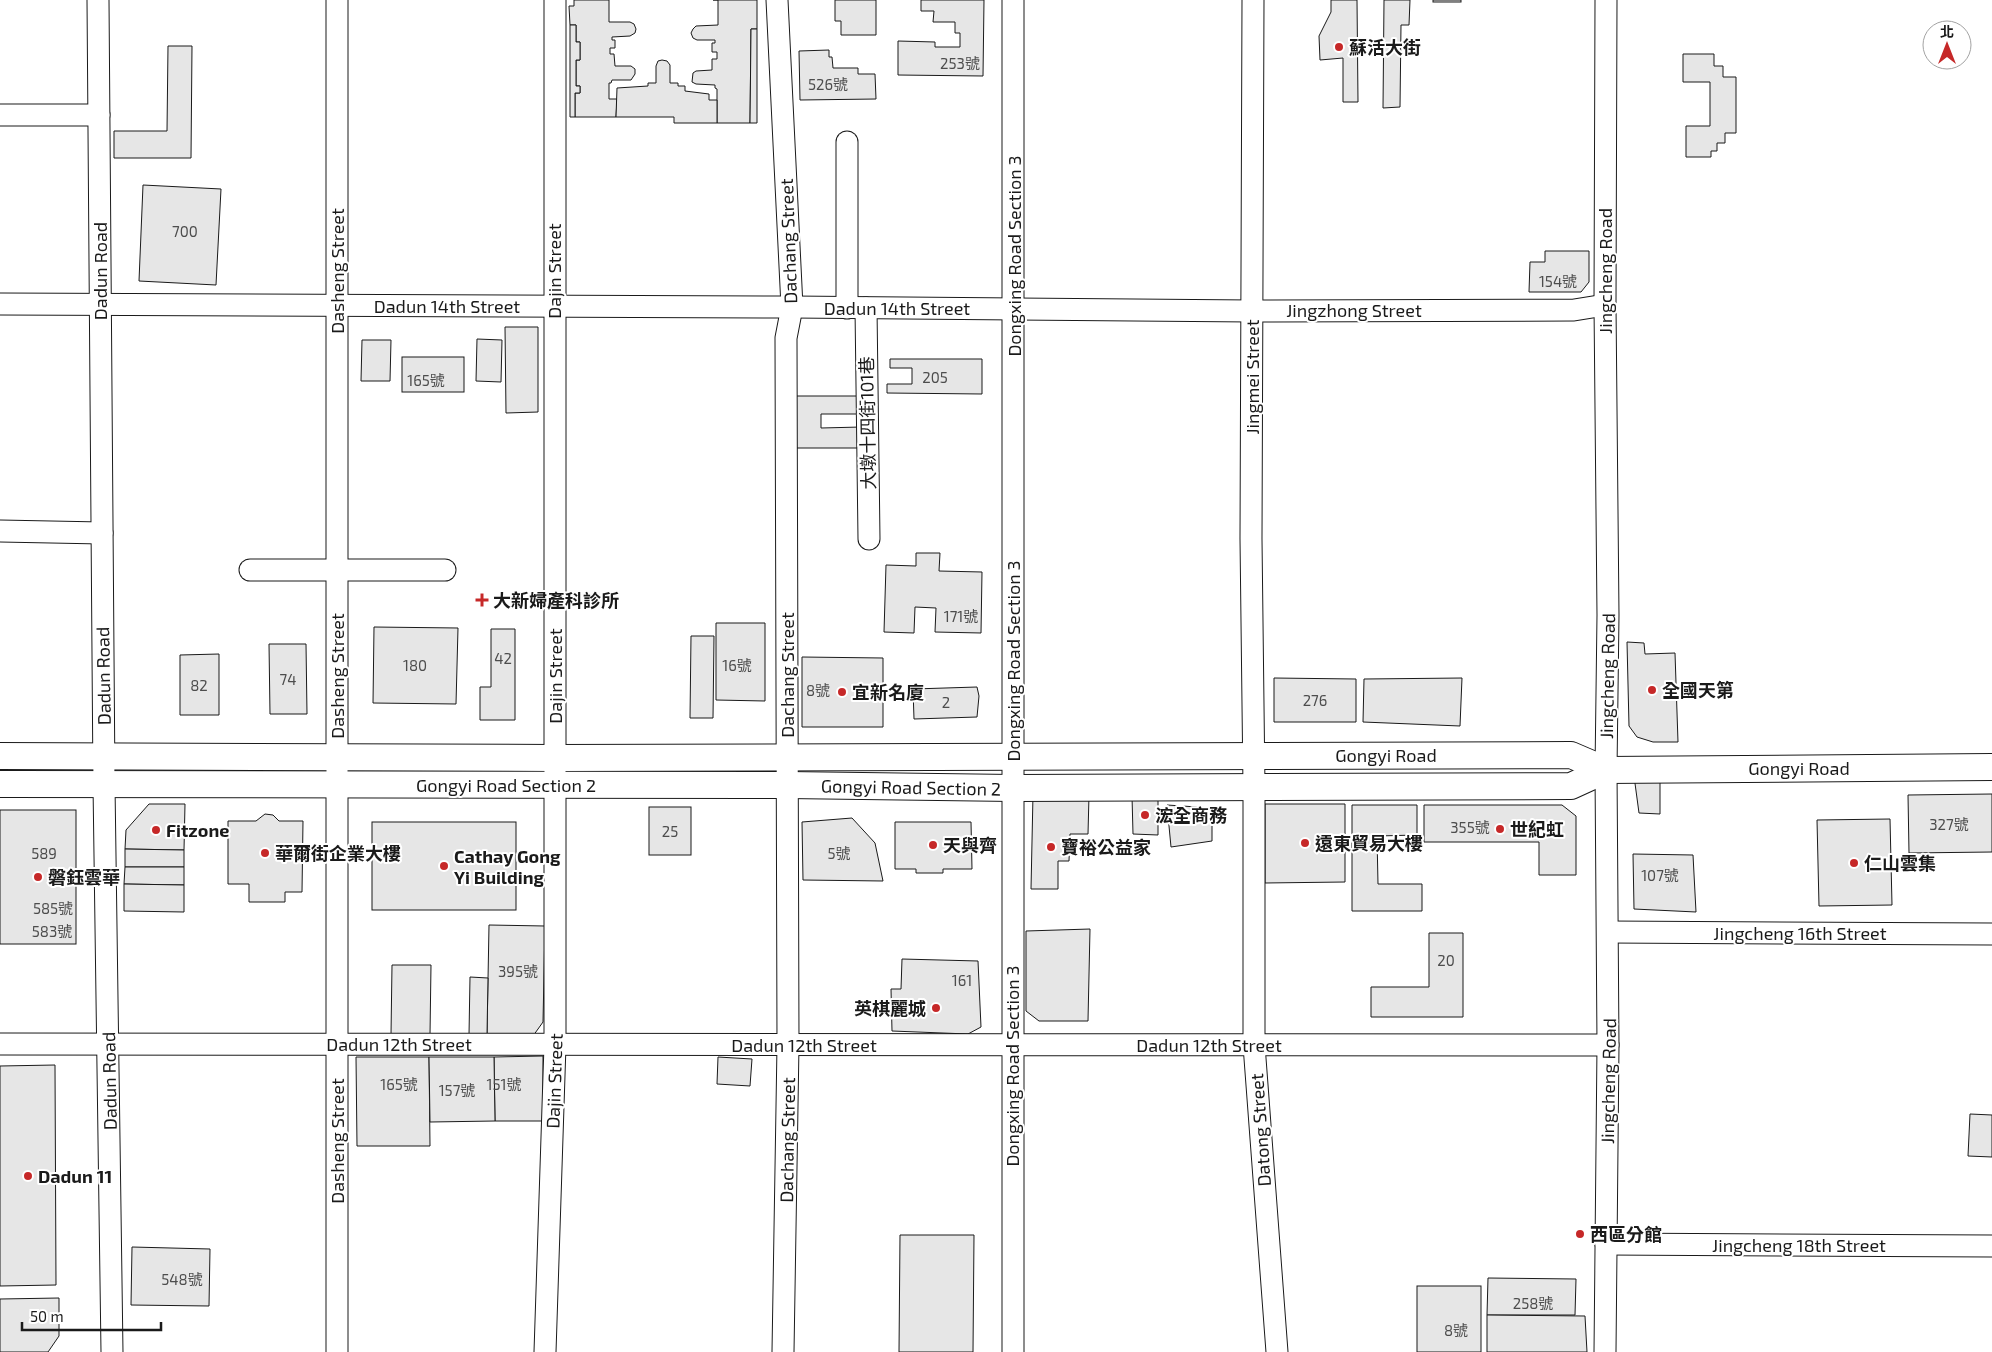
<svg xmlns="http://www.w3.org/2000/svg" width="1992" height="1352" font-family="'Exo 2','Noto Sans TC',sans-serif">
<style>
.building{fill:#e6e6e6;stroke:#1a1a1a}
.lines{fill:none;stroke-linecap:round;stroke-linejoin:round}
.minor-casing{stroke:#1a1a1a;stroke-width:23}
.major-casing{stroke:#1a1a1a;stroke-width:28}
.minor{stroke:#fff;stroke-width:21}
.major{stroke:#fff;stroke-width:26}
.poi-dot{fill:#c62828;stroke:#fff;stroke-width:2}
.labels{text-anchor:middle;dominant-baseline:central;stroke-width:4;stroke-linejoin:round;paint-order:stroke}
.number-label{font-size:15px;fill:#4d4d4d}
.poi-label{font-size:18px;font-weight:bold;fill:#1a1a1a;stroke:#fff;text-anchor:start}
.street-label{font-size:18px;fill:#1a1a1a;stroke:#fff}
</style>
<rect width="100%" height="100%" fill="#fff"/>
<!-- building -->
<g class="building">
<polygon points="574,0 609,0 609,22 630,22 634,24 636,29 635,33 630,36 612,37 612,40 615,40 615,48 610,48 610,54 614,54 615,66 631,66 635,69 635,74 631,80 612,80 611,83 609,83 609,99 617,99 616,117 575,117 575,93 580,93 580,86 576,86 576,60 580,60 580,42 576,42 576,25 570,25 569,6 574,6"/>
<polygon points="713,0 757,0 757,29 751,29 750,123 717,123 717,89 715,88 715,85 696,84 692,82 693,73 696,71 712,70 712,59 717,59 717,52 712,52 712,43 715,43 715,40 697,40 693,38 691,33 693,29 696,26 718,25 718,0"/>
<polygon points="835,0 876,0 876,35 841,35 841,21 835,21"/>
<polygon points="921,0 984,0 983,76 898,75 898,41 935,42 935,47 960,47 960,33 955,33 955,22 933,22 934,11 921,11"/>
<polygon points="1331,0 1357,0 1358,102 1343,102 1343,58 1320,60 1319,36 1331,12"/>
<polygon points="1384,0 1410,0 1409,25 1401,25 1400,107 1383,108"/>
<rect x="1433" y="0" width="28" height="2"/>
<polygon points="570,25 576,25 576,42 580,42 580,60 576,60 576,86 580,86 580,93 575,93 575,117 570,117"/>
<polygon points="751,29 757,29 757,123 750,123"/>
<polygon points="168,46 192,46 191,158 114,158 114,131 167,131"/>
<polygon points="829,50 829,57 832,57 833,68 858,68 858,74 875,74 876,99 800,100 799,51"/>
<polygon points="1683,54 1714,54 1714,66 1723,66 1723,77 1736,77 1736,133 1725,133 1725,143 1717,143 1717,151 1711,151 1711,157 1686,157 1686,126 1710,126 1710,82 1683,82"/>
<polygon points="662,60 667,61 670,65 670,83 678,83 678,86 685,86 685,91 709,94 709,100 717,100 717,123 674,123 674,117 616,117 617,88 648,86 648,83 656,83 656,66 658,61"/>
<polygon points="143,185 221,189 216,285 139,281"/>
<polygon points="1545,251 1589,251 1589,282 1581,292 1529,292 1530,262 1545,262"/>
<polygon points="505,327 538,327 538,412 506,413"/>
<polygon points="477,339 502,340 501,382 476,381"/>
<polygon points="362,340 391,340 390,381 361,381"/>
<rect x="402" y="357" width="62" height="35"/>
<polygon points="890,359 982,359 982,394 887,393 887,384 912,384 912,368 890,368"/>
<polygon points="793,396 866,396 866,414 821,414 821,428 861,427 861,448 793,448"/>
<polygon points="916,553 940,553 939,571 982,572 981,633 935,632 936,608 915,607 914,633 884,632 886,565 916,566"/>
<polygon points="716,623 765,623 765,701 716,700"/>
<polygon points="374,627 458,628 456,704 373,703"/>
<polygon points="491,629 515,629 515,720 480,720 480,687 491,687"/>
<polygon points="691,636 714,636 713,718 690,718"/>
<polygon points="1627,642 1644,643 1645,654 1675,653 1678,742 1653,742 1637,737 1629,726"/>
<polygon points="269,644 306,644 307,714 270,714"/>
<polygon points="219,654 219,715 180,715 180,655"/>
<polygon points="802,657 883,658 883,727 802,727"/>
<polygon points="1274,678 1356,679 1356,722 1274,722"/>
<polygon points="1462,678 1460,726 1363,722 1364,679"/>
<polygon points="977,687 979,696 977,717 914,719 913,689"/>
<polygon points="1660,775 1660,814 1639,813 1634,776"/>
<polygon points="1033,794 1089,795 1088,834 1070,834 1069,861 1058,861 1058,889 1031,889"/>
<polygon points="1992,794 1992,852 1909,853 1908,795"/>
<polygon points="1158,795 1158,835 1133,834 1132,796"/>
<polygon points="149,804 185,804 184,850 125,849 126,830"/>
<polygon points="1265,804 1345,804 1345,882 1265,883"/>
<polygon points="1167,805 1212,808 1212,841 1171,847"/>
<polygon points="1352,805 1417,805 1417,835 1377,836 1378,884 1422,884 1422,911 1352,911"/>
<polygon points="1424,805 1562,805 1576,816 1576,875 1539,875 1539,842 1424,842"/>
<rect x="649" y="807" width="42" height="48"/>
<rect x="0" y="810" width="76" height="134"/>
<polygon points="265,814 273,815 279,821 303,821 302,892 285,892 285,902 249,902 249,884 228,884 228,821 256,821"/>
<polygon points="852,818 875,843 883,881 803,880 802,822"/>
<polygon points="1890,819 1892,905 1819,906 1817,820"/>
<rect x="372" y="822" width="144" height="88"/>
<polygon points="895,822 971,822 972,869 943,869 943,873 916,873 916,869 895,869"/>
<polygon points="125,849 184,850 184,867 125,867"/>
<polygon points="1633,854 1693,855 1696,912 1634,909"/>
<polygon points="125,867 184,867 184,885 124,884"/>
<polygon points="124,884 184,885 184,912 124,911"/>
<polygon points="489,925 545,926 543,1022 533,1036 487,1035"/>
<polygon points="1090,929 1088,1021 1039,1021 1026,1011 1026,931"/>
<polygon points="1429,933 1463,933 1463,1017 1371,1017 1371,987 1429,987"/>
<polygon points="902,959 978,961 981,1027 968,1034 892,1031 891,989 901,989"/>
<polygon points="392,965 431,965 430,1035 391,1035"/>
<polygon points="470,977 488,978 487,1035 469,1035"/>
<polygon points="543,1056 543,1121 495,1121 494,1057"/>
<polygon points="356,1057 429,1057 430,1146 357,1146"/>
<polygon points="429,1057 494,1057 495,1121 430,1122"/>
<polygon points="718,1057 752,1059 750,1086 717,1084"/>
<polygon points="55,1065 56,1285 0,1286 0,1066"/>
<polygon points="1970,1114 1992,1115 1992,1157 1968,1156"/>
<polygon points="900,1235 974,1235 973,1352 899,1352"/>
<polygon points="132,1247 210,1249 209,1306 131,1305"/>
<polygon points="1488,1278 1576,1279 1575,1315 1487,1315"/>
<rect x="1417" y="1286" width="64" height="66"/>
<polygon points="59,1298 59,1336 48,1352 0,1352 0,1299"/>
<polygon points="1487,1315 1585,1316 1587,1352 1487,1352"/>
</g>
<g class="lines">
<!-- minor casing -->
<g class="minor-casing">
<g id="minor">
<polyline points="98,0 104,785 112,1352"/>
<polyline points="777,0 792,307 786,338 788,1045 783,1352"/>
<polyline points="1253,0 1251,539 1254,787 1254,1045 1277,1352"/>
<polyline points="0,115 99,115"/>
<polyline points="0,304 792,307 1252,311 1574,310 1605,305"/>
<polyline points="847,308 847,142"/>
<polyline points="866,308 869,539"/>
<polyline points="0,531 102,533"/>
<polyline points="250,570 445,570"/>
<polyline points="1608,932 1992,934"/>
<polyline points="0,1044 1608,1045"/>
<polyline points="1606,1244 1992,1246"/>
<polyline points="337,1352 337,0"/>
<polyline points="545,1352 555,1045 555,0"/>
<polyline points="1013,1352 1013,0"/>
<polyline points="1605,1352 1608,1045 1606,770 1608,615 1605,305 1606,0"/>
</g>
</g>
<!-- major casing -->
<g class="major-casing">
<g id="major">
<polyline points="0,756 555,758 1571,755 1606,770 1992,767"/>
<polyline points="0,784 787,785 1013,788 1571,786 1606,770"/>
</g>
</g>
<!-- minor -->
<use href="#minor" class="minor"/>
<!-- major -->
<use href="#major" class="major"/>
</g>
<!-- markers -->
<g class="poi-dot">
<circle cx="1339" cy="47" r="5"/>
<path d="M479.5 592.5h5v5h5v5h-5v5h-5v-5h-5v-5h5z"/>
<circle cx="1652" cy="690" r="5"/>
<circle cx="842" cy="692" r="5"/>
<circle cx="1145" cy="815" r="5"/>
<circle cx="1500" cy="829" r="5"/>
<circle cx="156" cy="830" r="5"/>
<circle cx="1305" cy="843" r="5"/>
<circle cx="933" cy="845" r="5"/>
<circle cx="1051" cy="847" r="5"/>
<circle cx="265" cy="853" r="5"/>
<circle cx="1854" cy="863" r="5"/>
<circle cx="444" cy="866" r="5"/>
<circle cx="38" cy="877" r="5"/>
<circle cx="936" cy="1008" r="5"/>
<circle cx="28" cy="1176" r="5"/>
<circle cx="1580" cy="1234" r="5"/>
</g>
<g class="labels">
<!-- number labels -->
<g class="number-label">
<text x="960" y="63">253號</text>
<text x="828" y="84">526號</text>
<text x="185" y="231">700</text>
<text x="1558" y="281">154號</text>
<text x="935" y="377">205</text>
<text x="426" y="380">165號</text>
<text x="961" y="616">171號</text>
<text x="503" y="658">42</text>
<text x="415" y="665">180</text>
<text x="737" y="665">16號</text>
<text x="288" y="679">74</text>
<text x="199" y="685">82</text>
<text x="818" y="690">8號</text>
<text x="1315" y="700">276</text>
<text x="946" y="702">2</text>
<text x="1949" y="824">327號</text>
<text x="1470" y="827">355號</text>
<text x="670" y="831">25</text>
<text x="44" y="853">589</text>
<text x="839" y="853">5號</text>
<text x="1660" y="875">107號</text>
<text x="53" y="908">585號</text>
<text x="52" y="931">583號</text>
<text x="1446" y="960">20</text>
<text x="518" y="971">395號</text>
<text x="962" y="980">161</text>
<text x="399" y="1084">165號</text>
<text x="504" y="1084">151號</text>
<text x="457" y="1090">157號</text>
<text x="182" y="1279">548號</text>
<text x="1533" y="1303">258號</text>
<text x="1456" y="1330">8號</text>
</g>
<!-- poi labels -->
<g class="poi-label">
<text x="1349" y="47">蘇活大街</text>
<text x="493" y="600">大新婦產科診所</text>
<text x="1662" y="690">全國天第</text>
<text x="852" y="692">宜新名廈</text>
<text x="1155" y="815">浤全商務</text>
<text x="1510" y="829">世紀虹</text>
<text x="166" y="830">Fitzone</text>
<text x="1315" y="843">遠東貿易大樓</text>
<text x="943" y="845">天與齊</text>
<text x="1061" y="847">寶裕公益家</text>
<text x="275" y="853">華爾街企業大樓</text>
<text x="454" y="856">Cathay Gong<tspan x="454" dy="21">Yi Building</tspan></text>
<text x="1864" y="863">仁山雲集</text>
<text x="48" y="877">磐鈺雲華</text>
<text x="926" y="1008" text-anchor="end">英棋麗城</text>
<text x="38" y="1176">Dadun 11</text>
<text x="1590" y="1234">西區分館</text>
</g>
<!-- street labels -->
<g class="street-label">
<text transform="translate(788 241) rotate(-92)">Dachang Street</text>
<text transform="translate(1014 256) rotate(-90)">Dongxing Road Section 3</text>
<text transform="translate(100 271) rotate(-90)">Dadun Road</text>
<text transform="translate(337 271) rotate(-90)">Dasheng Street</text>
<text transform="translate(554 271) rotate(-90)">Dajin Street</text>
<text transform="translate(1605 271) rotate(-90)">Jingcheng Road</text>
<text x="447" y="306">Dadun 14th Street</text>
<text x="897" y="308">Dadun 14th Street</text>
<text x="1354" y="310">Jingzhong Street</text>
<text transform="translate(1252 377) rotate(-90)">Jingmei Street</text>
<text transform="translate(867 423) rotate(-91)">大墩十四街101巷</text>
<text transform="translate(1013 661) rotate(-90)">Dongxing Road Section 3</text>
<text transform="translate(787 675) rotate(-90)">Dachang Street</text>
<text transform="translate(103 676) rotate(-91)">Dadun Road</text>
<text transform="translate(337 676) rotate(-90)">Dasheng Street</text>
<text transform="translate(555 676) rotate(-90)">Dajin Street</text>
<text transform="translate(1607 676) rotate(-89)">Jingcheng Road</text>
<text x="1386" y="755">Gongyi Road</text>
<text x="1799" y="768">Gongyi Road</text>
<text x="506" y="785">Gongyi Road Section 2</text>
<text transform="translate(911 787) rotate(1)">Gongyi Road Section 2</text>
<text x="1800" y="933">Jingcheng 16th Street</text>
<text x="399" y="1044">Dadun 12th Street</text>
<text x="804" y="1045">Dadun 12th Street</text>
<text x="1209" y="1045">Dadun 12th Street</text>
<text transform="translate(1012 1066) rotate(-90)">Dongxing Road Section 3</text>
<text transform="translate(109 1081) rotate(-91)">Dadun Road</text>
<text transform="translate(554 1081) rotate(-88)">Dajin Street</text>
<text transform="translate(1608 1081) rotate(-89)">Jingcheng Road</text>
<text transform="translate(1260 1130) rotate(-94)">Datong Street</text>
<text transform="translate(787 1140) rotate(-89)">Dachang Street</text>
<text transform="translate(337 1141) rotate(-90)">Dasheng Street</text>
<text x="1799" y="1245">Jingcheng 18th Street</text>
</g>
</g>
<!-- north arrow -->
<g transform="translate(1947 45)"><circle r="24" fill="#ffffff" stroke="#a3a3a3"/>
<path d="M0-4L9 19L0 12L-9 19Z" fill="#c62828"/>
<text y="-8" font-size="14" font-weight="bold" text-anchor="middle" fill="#1a1a1a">北</text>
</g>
<!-- scale -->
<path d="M22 1322v8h139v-8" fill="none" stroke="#1a1a1a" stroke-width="2.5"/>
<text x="30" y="1322" font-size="15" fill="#1a1a1a" stroke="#ffffff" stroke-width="4" paint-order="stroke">50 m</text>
</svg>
